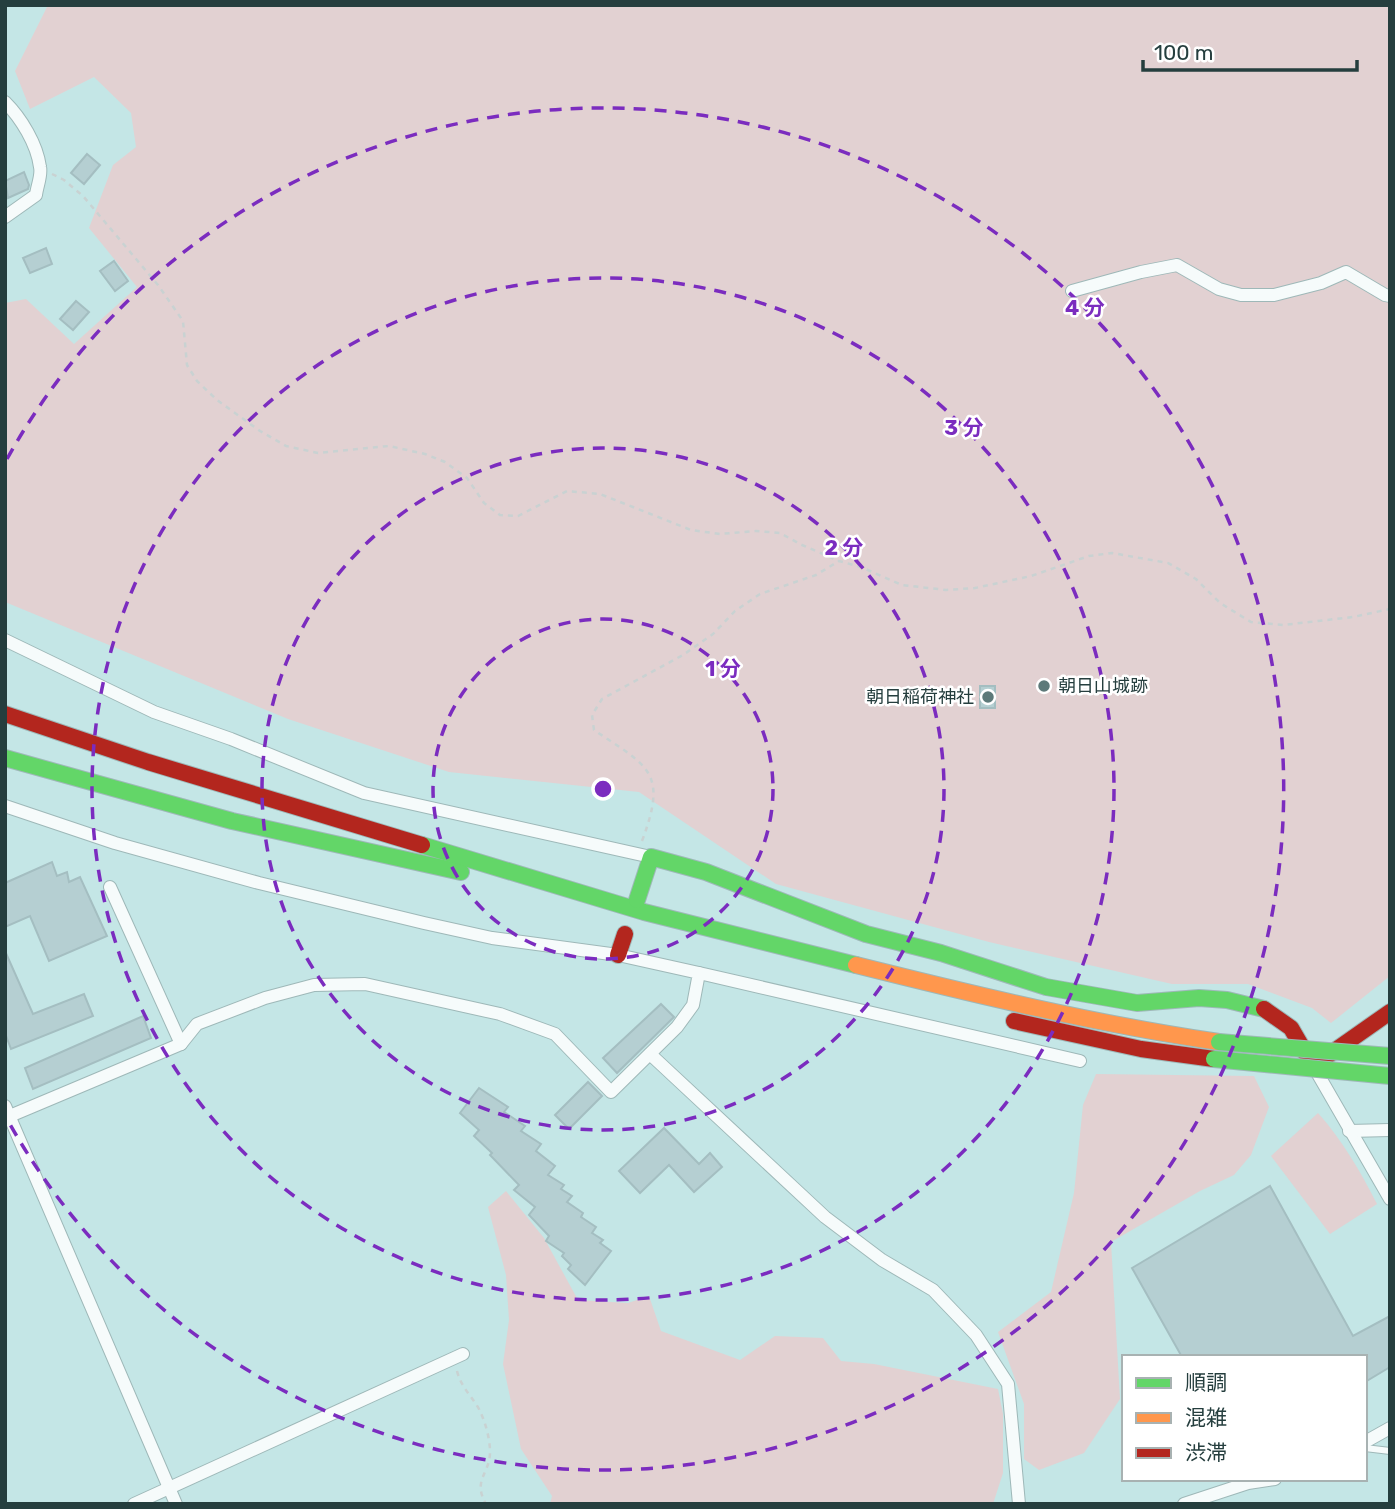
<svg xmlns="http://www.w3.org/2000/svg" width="1395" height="1509" font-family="Rubik,'Noto Sans JP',sans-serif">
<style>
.green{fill:#e2d1d2}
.building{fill:#b5cfd2;stroke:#a4bec1;stroke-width:2}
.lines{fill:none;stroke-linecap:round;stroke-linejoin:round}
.lane-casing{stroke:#9eb8b8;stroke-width:8}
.street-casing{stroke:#9eb8b8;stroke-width:14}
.fast-casing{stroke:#9eb8b8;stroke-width:18}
.slow-casing{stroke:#9eb8b8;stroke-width:18}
.jam-casing{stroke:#9eb8b8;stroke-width:18}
.path{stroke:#c9d2d2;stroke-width:2.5;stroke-dasharray:5 5;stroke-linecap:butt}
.lane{stroke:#f6fbfb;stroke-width:6}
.street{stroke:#f6fbfb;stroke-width:12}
.fast{stroke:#63d668;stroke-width:16}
.slow{stroke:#ff974d;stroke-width:16}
.jam{stroke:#b3261e;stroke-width:16}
.fast-bridge-casing{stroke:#9eb8b8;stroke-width:18;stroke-linecap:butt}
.fast-bridge{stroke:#63d668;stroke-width:16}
.ring{fill:none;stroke:#7b2cbf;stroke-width:3.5;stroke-dasharray:12 9}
.poi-dot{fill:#5d7979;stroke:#fff;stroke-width:2.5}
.labels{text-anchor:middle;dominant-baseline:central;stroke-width:5;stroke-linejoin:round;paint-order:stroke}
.poi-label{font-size:18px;fill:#253e3e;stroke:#fff;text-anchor:start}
.centre{fill:#7b2cbf;stroke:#fff;stroke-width:3.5}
.ring-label{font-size:21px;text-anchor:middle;font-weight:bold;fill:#7b2cbf;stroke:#fff;stroke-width:5;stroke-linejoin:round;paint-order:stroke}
</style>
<rect width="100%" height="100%" fill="#c4e6e6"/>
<!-- green -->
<g class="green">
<polygon points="48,5 1390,5 1390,976 1331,1023 1312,1008 1248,984 1172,984 989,942 776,884 639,792 449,772 288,719 5,602 5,303 26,299 74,344 137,287 89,228 113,165 136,147 131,113 94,77 30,109 15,71"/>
<polygon points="1096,1074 1254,1076 1269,1107 1251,1155 1234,1175 1200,1191 1111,1242 1120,1399 1084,1453 1039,1470 1024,1459 1024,1404 998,1332 1051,1292 1074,1193 1083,1105"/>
<path d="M1318 1113C1343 1141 1360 1171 1377 1204L1330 1234 1271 1156Z"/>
<polygon points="506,1191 544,1238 578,1300 628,1303 649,1296 661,1331 740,1360 775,1336 823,1338 841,1361 874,1364 998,1389 1003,1414 1003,1473 993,1504 550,1504 552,1496 521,1449 503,1364 509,1320 506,1275 488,1207"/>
</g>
<!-- building -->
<g class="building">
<polygon points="87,154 100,165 84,184 71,173"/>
<polygon points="24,172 29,185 28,189 8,198 5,181"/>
<polygon points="46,248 52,264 30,273 23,258"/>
<polygon points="114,261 128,281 115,291 100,271"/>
<polygon points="76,301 89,312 73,330 60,319"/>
<rect x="980" y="686" width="15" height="22"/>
<polygon points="52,862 57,876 67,872 69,882 80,877 107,936 49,961 30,916 5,927 5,883"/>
<polygon points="5,951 33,1014 84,994 93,1016 11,1049 5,1033"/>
<polygon points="661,1004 674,1017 617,1073 603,1058"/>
<polygon points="143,1016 151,1038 33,1089 25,1068"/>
<polygon points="588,1082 602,1096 569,1129 555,1115"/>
<polygon points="479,1088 508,1107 504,1112 525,1126 521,1131 541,1144 536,1151 555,1166 548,1175 564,1185 561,1189 572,1196 567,1202 583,1213 581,1217 596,1227 592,1233 603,1240 600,1243 611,1251 585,1285 568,1269 571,1265 562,1256 564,1253 546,1241 549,1236 529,1215 535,1207 514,1190 519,1185 490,1155 492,1153 474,1136 479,1130 460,1113"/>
<polygon points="664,1128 699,1164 710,1153 722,1167 694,1192 669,1165 640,1193 619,1171"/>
<polygon points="1270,1186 1353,1336 1390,1316 1390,1367 1365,1382 1365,1357 1182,1357 1132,1268"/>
</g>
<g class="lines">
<!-- lane casing -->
<g class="lane-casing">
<polyline id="lane" points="1365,1448 1390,1451"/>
</g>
<!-- street casing -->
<g class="street-casing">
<g id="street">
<path d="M5 102C21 118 37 144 40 167 42 175 37 186 36 195L5 217"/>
<polyline points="1072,291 1141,272 1177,265 1219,289 1241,295 1274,295 1321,283 1346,272 1385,295 1390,296"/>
<polyline points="5,640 154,712 231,739 364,793 651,857"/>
<polyline points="5,806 115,843 259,883 424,923 492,938 618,955 699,973 693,1005 677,1027 611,1092 555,1034 500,1014 365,984 314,985 265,998 197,1024 181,1044 5,1118"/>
<polyline points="110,887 181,1044"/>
<polyline points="699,973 1080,1061"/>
<polyline points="650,1054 825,1217 882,1260 933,1290 976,1335 1008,1384 1019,1504"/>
<polyline points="1315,1069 1390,1199"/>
<polyline points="5,1106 176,1504"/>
<polyline points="1349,1131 1390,1130"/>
<polyline points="1365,1442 1390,1428"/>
<polyline points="134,1504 463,1354"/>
<polyline points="1184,1504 1248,1483 1275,1479"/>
</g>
</g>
<!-- fast casing -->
<g class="fast-casing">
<g id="fast">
<polyline points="5,758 232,821 461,872"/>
<polyline points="422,845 644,912 856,965"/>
<polyline points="637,900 651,857 706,872 866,934 941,953 1046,987 1137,1003 1199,998 1227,1000 1264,1009"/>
</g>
</g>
<!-- slow casing -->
<g class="slow-casing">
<path id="slow" d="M856 965C976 995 1096 1024 1219 1042"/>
</g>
<!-- jam casing -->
<g class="jam-casing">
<g id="jam">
<polyline points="5,714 148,762 422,845"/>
<polyline points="618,955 625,934"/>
<polyline points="1264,1009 1291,1028 1313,1066 1390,1012"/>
<polyline points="1014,1021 1141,1049 1214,1059"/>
</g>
</g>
<!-- path -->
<g class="path">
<polyline points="52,174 64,180 83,196 158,285 183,321 187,365 197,381 217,400 260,431 286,446 318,453 389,446 425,454 445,462 467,478 484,503 500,515 518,516 567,491 600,494 691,530 720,534 756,531 780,533 802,545 839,561 861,567 902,585 946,590 975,588 1031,576 1089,556 1112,553 1168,563 1196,579 1220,603 1251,622 1283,625 1353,617 1390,609"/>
<path d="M642 841C668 772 649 767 594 730L592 715 602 699 683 655 713 634 735 611 760 594 816 575 839 561"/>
<path d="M457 1371C461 1387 471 1395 479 1409 485 1421 490 1438 490 1452 490 1474 472 1480 486 1504"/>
</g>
<!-- lane -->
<use href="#lane" class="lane"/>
<!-- street -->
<use href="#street" class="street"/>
<!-- fast -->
<use href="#fast" class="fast"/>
<!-- slow -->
<use href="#slow" class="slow"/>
<!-- jam -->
<use href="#jam" class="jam"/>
<!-- fast-bridge casing -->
<g class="fast-bridge-casing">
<g id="fast-bridge">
<polyline points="1219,1042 1390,1056"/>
<polyline points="1214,1059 1390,1076"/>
</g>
</g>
<!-- fast-bridge -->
<use href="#fast-bridge" class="fast-bridge"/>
</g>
<!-- distance rings -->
<g class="ring">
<circle cx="603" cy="789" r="170"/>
<circle cx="603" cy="789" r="341"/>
<circle cx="603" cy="789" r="511"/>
<path d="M7 459A681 681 0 1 1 7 1119"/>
</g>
<!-- markers -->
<g class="poi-dot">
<circle cx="1044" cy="686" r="7"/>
<circle cx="988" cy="697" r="7"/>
</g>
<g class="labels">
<!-- poi labels -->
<g class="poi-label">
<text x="1058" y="686">朝日山城跡</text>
<text x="974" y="697" text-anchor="end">朝日稲荷神社</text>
</g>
</g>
<circle cx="603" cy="789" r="10" class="centre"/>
<g class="ring-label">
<text x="1085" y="315">4 分</text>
<text x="964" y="435">3 分</text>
<text x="844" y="555">2 分</text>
<text x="723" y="676">1 分</text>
</g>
<!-- border -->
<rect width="1395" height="1509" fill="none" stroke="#253e3e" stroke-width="14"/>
<!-- legend -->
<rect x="1122" y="1355" width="245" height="126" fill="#ffffff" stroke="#a8b2b2" stroke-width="2"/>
<rect x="1136" y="1378" width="35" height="10" fill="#63d668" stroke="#a8b2b2" stroke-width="2"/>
<text x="1185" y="1390" font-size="21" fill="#253e3e">順調</text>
<rect x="1136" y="1413" width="35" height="10" fill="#ff974d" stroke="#a8b2b2" stroke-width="2"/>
<text x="1185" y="1425" font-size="21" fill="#253e3e">混雑</text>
<rect x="1136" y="1448" width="35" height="10" fill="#b3261e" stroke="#a8b2b2" stroke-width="2"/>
<text x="1185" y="1460" font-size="21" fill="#253e3e">渋滞</text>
<!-- scale -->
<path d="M1143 60v10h214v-10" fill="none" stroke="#253e3e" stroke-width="3.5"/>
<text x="1154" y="60" font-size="21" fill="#253e3e" stroke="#ffffff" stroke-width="5" paint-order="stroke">100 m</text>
</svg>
